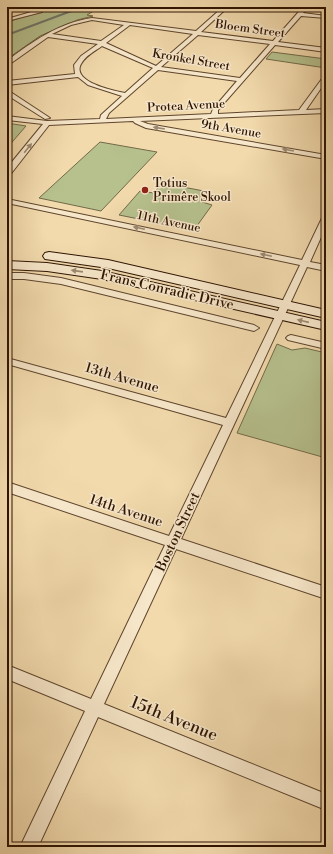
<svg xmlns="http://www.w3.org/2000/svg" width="333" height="854" font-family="'Libre Bodoni',serif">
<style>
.green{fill:#b6c18e;stroke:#726a48}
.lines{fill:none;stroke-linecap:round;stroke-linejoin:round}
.stream{stroke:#70776c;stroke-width:2}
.minor-casing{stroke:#5e452d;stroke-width:2}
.secondary-casing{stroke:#2d1302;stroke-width:2}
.minor{fill:#f7e7ca;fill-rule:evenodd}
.secondary{fill:#f7e7ca;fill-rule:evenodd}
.oneway{fill:#9c8870}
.poi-dot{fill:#8f2418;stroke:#f7e7ca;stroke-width:1.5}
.labels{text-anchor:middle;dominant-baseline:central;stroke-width:3;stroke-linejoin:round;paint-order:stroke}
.far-street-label{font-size:12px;fill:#2d1302;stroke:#f7e7ca}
.far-poi-label{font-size:12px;fill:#2d1302;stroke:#f7e7ca;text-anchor:start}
.street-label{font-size:14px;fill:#2d1302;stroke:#f7e7ca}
.near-street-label{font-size:17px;fill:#2d1302;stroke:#f7e7ca}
</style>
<rect width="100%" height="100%" fill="#f2daad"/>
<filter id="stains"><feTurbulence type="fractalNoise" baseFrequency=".005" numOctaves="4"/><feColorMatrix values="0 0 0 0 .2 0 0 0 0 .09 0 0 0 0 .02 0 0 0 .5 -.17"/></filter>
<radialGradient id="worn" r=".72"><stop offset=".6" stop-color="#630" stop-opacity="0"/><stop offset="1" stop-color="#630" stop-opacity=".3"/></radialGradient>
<!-- green -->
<g class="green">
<polygon points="44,7 100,7 87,15 93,16 77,20 40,36 7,59 7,22 43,11 45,8"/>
<polygon points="272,52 326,59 326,68 266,59"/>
<polygon points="7,123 26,126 7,148"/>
<polygon points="100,142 157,152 101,211 39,198"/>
<polygon points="162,183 209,192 202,202 212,205 194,230 119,215 140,191 154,193"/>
<polygon points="277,344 292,350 305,348 326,353 326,458 237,433"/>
</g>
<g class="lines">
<!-- stream -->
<polyline class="stream" points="7,35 82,7"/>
<!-- minor casing -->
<g class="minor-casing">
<g id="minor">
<polygon points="37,7 43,8 42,12 7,21 7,19 38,10"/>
<path d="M223 7H228L201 32 273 41 303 7H308L303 13 326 16V18L301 16 278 42 326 48V52L275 45 218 110V114L299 110 324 76 326 75V81L306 110 326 109V113L140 121 148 124 326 155V159L146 128 135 123 133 121 49 125 10 175H7V168L43 124 7 120V116L47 121 100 119 101 115 122 96 88 85 78 77 7 85V81L75 74 74 65 81 56 98 44 48 37 7 66V61C33 41 59 23 92 18L196 31ZM92 20 124 25 101 41 52 34 71 25ZM130 25 193 34 156 66 106 43ZM198 35 270 44 240 78 161 67ZM102 46 153 68 125 93C114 91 71 82 81 64 85 56 95 51 102 46ZM158 70 237 81 213 109 211 114 106 119 109 113Z"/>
<polygon points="7,90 9,91 50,118 45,119 7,95"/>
<polygon points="7,199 302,260 322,218 326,216 326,226 310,262 326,265 326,271 307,267 181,539 326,587 326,599 176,549 104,704 326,794 326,810 98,717 38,847 20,847 85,711 7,679 7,665 91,699 165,545 7,492 7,482 169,536 223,425 7,364 7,358 226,418 300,265 7,203"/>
<polygon points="7,273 24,273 61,278 254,325 259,328 254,331 61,284 24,279 7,279"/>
<polygon points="291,335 326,343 326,349 288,340 286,338 288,336"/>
</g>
</g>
<!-- secondary casing -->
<g class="secondary-casing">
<g id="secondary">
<polygon points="49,252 108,260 326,310 326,318 108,268 45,259 43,256 45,253"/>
<polygon points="7,261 47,263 102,271 326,322 326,330 102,279 47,271 7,269"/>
</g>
</g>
<!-- minor -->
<use href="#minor" class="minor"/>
<!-- secondary -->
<use href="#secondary" class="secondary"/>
</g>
<!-- one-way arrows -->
<defs><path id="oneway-solid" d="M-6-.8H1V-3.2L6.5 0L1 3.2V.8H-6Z"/></defs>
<g class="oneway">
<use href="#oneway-solid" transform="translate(159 128) rotate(-171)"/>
<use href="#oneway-solid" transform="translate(28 148) rotate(-51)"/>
<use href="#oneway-solid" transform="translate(288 150) rotate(-170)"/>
<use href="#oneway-solid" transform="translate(139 228) rotate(-168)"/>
<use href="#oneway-solid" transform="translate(266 255) rotate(-168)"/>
<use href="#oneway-solid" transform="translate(77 271) rotate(-172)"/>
<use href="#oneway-solid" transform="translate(303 321) rotate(-167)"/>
</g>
<!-- markers -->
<circle class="poi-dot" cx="145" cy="190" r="4"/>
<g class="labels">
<!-- far-street labels -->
<g class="far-street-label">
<text transform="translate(250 29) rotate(8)">Bloem Street</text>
<text transform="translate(191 60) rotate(10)">Kronkel Street</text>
<text transform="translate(186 106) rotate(-3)">Protea Avenue</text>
<text transform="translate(231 129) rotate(10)">9th Avenue</text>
<text transform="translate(169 222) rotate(12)">11th Avenue</text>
</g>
<!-- far-poi labels -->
<g class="far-poi-label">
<text x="153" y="183">Totius<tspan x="153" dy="14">Primêre Skool</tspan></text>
</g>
<!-- street labels -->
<g class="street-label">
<text transform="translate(167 290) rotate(13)">Frans Conradie Drive</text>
<text transform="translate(122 378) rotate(16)">13th Avenue</text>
<text transform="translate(126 511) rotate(18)">14th Avenue</text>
<text transform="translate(178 532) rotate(-65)">Boston Street</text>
</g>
<!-- near-street labels -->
<g class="near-street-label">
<text transform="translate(174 719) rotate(22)">15th Avenue</text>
</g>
</g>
<!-- margin -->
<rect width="333" height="854" fill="none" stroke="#f2daad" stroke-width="24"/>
<rect x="8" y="8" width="317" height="838" fill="none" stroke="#2d1302" stroke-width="2"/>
<rect x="12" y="12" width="309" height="830" fill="none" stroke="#2d1302"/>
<rect width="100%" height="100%" filter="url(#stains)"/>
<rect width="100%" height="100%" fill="url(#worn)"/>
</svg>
